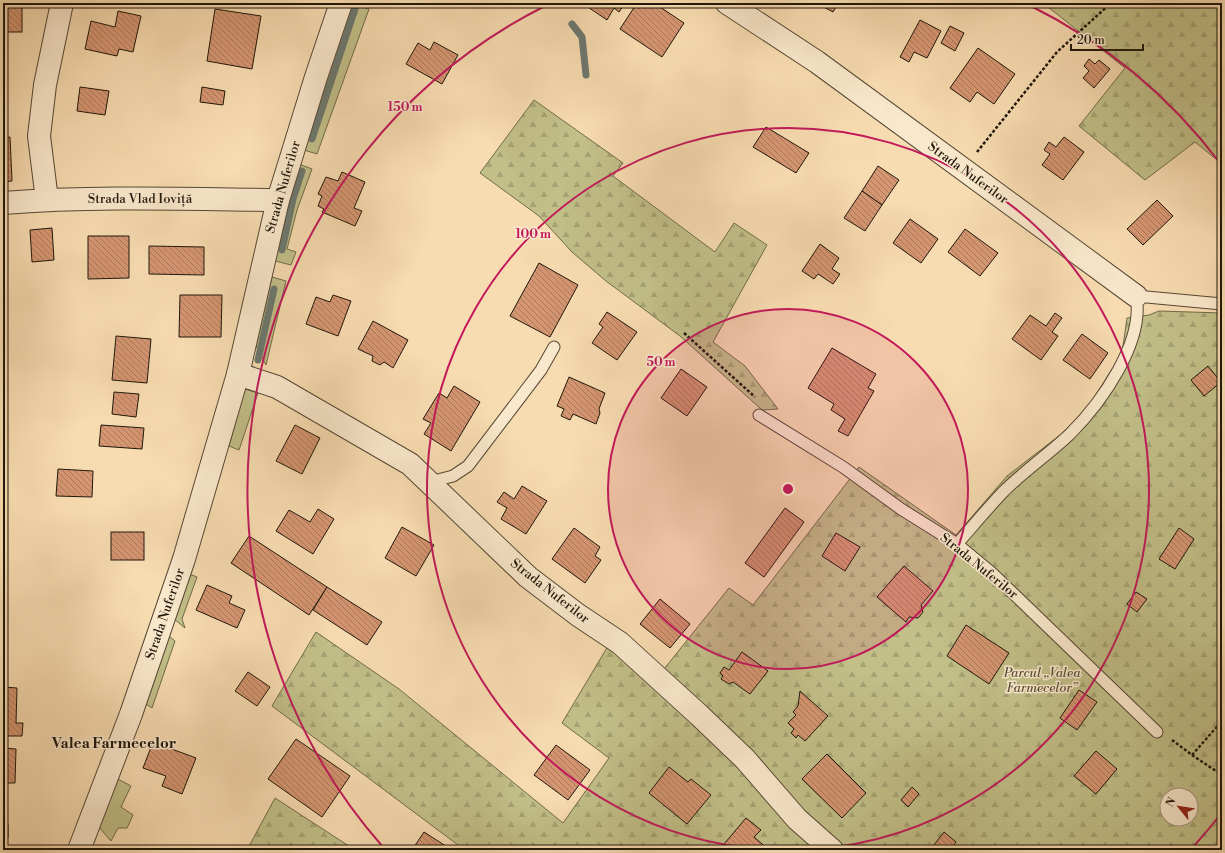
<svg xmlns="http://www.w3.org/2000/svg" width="1225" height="853" font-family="'Libre Bodoni',serif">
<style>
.forest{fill:url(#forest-firs);stroke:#706a49;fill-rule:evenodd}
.garden{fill:#c2bf88;stroke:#706a49}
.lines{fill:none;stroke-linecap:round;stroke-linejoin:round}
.stream{stroke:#6c786f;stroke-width:7}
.building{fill:url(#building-back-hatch);stroke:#1f160a}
.lane-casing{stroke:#554834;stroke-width:13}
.street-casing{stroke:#554834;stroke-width:24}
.path{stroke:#1f160a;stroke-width:2.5;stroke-dasharray:3 2;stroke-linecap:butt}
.lane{stroke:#fae8cc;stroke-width:11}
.street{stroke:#fae8cc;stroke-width:22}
.ring{fill:none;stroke:#c2185b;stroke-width:2}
.labels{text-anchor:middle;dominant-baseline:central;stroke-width:3;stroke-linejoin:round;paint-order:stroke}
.street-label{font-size:13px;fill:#1f160a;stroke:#fae8cc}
.park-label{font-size:13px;font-style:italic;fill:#585136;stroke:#fae8cc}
.quarter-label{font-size:15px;font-weight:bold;fill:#1f160a;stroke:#fae8cc}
.centre{fill:#c2185b;stroke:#fae8cc;stroke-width:2}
.ring-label{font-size:12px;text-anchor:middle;font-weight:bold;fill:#c2185b;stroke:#fae8cc;stroke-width:3;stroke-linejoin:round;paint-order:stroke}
</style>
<defs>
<pattern id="forest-firs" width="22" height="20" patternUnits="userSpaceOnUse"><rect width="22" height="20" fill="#c2bf88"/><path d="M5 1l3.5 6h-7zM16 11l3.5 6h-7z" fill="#a6a374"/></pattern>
<pattern id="building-back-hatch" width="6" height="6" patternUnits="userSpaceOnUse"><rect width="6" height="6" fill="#d59672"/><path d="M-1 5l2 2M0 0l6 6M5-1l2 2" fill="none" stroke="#ac795c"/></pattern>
</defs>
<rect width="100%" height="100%" fill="#f8dcb1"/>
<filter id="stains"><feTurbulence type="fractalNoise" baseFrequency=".005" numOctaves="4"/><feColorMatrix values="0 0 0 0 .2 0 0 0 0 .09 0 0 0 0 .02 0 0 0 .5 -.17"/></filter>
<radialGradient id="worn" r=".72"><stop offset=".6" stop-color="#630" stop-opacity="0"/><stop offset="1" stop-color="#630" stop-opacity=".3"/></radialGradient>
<!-- forest -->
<g class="forest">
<polygon points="1043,3 1222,3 1222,164 1195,142 1145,180 1079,126 1125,68"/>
<polygon points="534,100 623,163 613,176 715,252 734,223 767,245 713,342 745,366 778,409 762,410 680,336 606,281 572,252 539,216 480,173"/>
<path d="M1159 311 1222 313V850H455L458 845 272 706 316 632 399 689 563 823 609 758 562 723 617 631 664 669 729 588 753 605 859 467 956 535 1007 476 1060 435 1087 409 1122 353 1127 318 1149 315ZM1167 795H1191V819H1167Z"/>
<polygon points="275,798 355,850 247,850"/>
</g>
<!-- garden -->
<g class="garden">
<polygon points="354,4 369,9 317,154 304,150"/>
<polygon points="299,164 312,169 297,210 287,249 296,252 291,265 275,261 287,203"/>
<polygon points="272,277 286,281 266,365 256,346"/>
<polygon points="245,389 258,393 239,450 229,446"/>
<polygon points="192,575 197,577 182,619 185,628 173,618 187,577"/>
<polygon points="169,636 175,641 152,708 146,704"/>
<polygon points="116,778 131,786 121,807 133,815 127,828 118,828 111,841 98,826"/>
</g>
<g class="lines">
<!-- stream -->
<g class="stream">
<polyline points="572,24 582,37 586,75"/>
<polyline points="312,139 356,6"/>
<polyline points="282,250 293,199 302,171"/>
<polyline points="258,360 274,289"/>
</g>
</g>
<!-- building -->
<g class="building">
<rect x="3" y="3" width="19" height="29"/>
<polygon points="582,3 625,3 619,12 614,8 607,20"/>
<polygon points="637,3 654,3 684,23 662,57 620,29"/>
<polygon points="816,3 838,3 833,12"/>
<polygon points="215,9 261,16 252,69 207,61"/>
<polygon points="118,11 141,16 133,52 119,49 117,56 85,49 91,21 115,27"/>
<polygon points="920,20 941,31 927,58 914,52 909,62 900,57"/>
<polygon points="950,26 964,33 955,51 941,43"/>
<polygon points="434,42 458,55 442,84 406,64 418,43 430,50"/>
<polygon points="978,48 1015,74 994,104 977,92 970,102 950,88"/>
<polygon points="1089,59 1095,64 1099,60 1110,69 1094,88 1083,78 1089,71 1084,66"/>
<polygon points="80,87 109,91 105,115 77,111"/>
<polygon points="202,87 225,91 223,105 200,102"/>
<polygon points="766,127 809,153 796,173 753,147"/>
<polygon points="10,137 12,181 3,182 3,138"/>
<polygon points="1064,137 1084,152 1063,180 1042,165 1050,154 1044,150 1049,142 1056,147"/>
<polygon points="878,166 899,180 882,205 862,191"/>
<polygon points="342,172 365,182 354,208 362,211 355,226 322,212 324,209 318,206 322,196 318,194 326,177 338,181"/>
<polygon points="862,191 882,205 865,231 844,218"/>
<polygon points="1157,200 1173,216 1143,245 1127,229"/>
<polygon points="910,219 938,239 921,263 893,243"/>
<polygon points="52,228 54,260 32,262 30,230"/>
<polygon points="965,229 998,253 980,276 948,252"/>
<polygon points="88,236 129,236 129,278 88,279"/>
<polygon points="820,244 839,258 832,269 840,274 833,284 818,274 814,279 802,271"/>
<polygon points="149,246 204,247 204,275 149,274"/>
<polygon points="539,263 578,285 550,337 510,316"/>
<polygon points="180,295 222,295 221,337 179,337"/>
<polygon points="333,295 351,301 338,336 306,324 316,297 330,302"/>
<polygon points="607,312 637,332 617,360 592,343 603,327 599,324"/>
<polygon points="1055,313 1062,318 1052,332 1058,336 1041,360 1012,339 1030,315 1046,326"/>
<polygon points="373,321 408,340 393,368 384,362 380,365 372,361 373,356 358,349"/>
<polygon points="1082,334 1108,353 1090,379 1063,360"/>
<polygon points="116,336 151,339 147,383 112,380"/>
<polygon points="832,348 876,374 868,388 874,391 848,436 838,431 845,419 831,410 834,404 808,388"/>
<polygon points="1208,366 1221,382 1204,396 1191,380"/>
<polygon points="681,369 707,387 687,416 661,398"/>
<polygon points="569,377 605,393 599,409 600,413 596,424 573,414 570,420 561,416 564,409 557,406"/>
<polygon points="454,386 480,402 451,451 424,434 431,423 423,419 439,393 447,398"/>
<polygon points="114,392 139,394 136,417 112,414"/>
<polygon points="101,425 144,428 142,449 99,446"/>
<polygon points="295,425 320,438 302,474 276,461"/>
<polygon points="58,469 93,471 92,497 56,496"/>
<polygon points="522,486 547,501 526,534 501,519 507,508 497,502 504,492 514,499"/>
<polygon points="785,508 804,522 764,577 745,563"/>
<polygon points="318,509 334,519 313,554 276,531 289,510 310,522"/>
<polygon points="402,527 434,545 416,576 385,558"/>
<polygon points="574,528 600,547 595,556 601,560 585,583 552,559"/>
<polygon points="1179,528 1194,539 1175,569 1159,559"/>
<rect x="111" y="532" width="33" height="28"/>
<polygon points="836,533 860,547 845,571 822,556"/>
<polygon points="249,536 327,587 309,615 231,563"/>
<polygon points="904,566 933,591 921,605 923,612 918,618 909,617 906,622 877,597"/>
<polygon points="207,585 232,596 229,603 245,610 237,628 196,610"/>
<polygon points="327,587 382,622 367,645 313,610"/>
<polygon points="1136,592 1147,599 1137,612 1127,604"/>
<polygon points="660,599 690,624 670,648 640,624"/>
<polygon points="966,625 1009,653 989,684 947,656"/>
<polygon points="742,652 768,671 750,694 733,682 729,684 721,679 723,676 720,673 724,667 729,670"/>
<polygon points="248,672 270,687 257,706 235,691"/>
<polygon points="3,687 17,688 16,723 23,723 22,736 3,736"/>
<polygon points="1079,690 1097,702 1077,730 1060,718"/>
<polygon points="800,691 828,716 805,741 798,735 796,738 791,733 794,729 788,723 796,715 793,712 798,706"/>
<polygon points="296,739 350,776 322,817 268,779"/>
<polygon points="153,742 196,758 182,794 162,786 166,776 143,768"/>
<polygon points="556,745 590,770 568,800 534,775"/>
<polygon points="3,748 16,749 15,783 3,783"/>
<polygon points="1096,751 1117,769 1096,794 1074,776"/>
<polygon points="827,754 866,793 842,818 802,779"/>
<polygon points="669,767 688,782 691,779 711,795 687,824 649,793"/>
<polygon points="912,787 919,794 908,807 901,800"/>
<polygon points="746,818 761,830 754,837 769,850 719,850"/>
<rect x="3" y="825" width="5" height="12"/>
<polygon points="424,832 452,850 412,850"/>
<polygon points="944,832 956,842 950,850 930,850"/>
</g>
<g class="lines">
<!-- lane casing -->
<g class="lane-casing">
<g id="lane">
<polyline points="759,415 843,467 901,509 957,544 992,573 1157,732"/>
<polyline points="430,482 453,476 468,466 541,370 554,347"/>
<path d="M957 544C972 527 987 509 1003 492 1024 471 1049 454 1070 434 1101 403 1145 342 1136 296L1222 304"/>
</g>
</g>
<!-- street casing -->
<g class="street-casing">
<g id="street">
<polyline points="727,3 817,62 1136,296"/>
<polyline points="47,200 39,136 45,85 62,3"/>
<path d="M3 203C94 196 186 199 278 200"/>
<polyline points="238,374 277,387 410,464 528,577 578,615 620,643 699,715 745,759 797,819 832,850"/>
<polyline points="79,850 131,714 184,559 238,374 278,200 316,77 341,3"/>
</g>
</g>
<!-- path -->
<g class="path">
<polyline points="977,152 1057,52 1111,3"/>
<polyline points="684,333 755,397"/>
<polyline points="1172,740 1192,755 1222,721"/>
<polyline points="1192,755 1222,775"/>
</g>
<!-- lane -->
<use href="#lane" class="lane"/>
<!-- street -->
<use href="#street" class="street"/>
</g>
<!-- distance rings -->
<circle cx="788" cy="489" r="180" fill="#c2185b" fill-opacity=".12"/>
<g class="ring">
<circle cx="788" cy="489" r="180"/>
<path d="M785 850A361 361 0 1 1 791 850"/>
<path d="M1220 815A541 541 0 0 1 1193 847M383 847A541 541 0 0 1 547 5M1029 5A541 541 0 0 1 1220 163"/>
</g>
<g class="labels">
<!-- street labels -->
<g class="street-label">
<text transform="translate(968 173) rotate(36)">Strada Nuferilor</text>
<text transform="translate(283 187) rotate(-74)">Strada Nuferilor</text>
<text x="140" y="199">Strada Vlad Ioviță</text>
<text transform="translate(979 566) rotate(39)">Strada Nuferilor</text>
<text transform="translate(550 591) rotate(38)">Strada Nuferilor</text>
<text transform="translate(165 614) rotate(-71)">Strada Nuferilor</text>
</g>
<!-- park labels -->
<g class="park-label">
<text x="1042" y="673">Parcul „Valea<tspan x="1042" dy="15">Farmecelor”</tspan></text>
</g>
<!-- quarter labels -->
<g class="quarter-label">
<text x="114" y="743">Valea Farmecelor</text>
</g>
</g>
<circle cx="788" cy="489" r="6" class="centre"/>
<g class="ring-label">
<text x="405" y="111">150 m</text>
<text x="533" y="238">100 m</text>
<text x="661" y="366">50 m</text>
</g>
<!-- margin -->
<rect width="1225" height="853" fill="none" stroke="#f8dcb1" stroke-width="16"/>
<rect x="4" y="4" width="1217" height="845" fill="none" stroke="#1f160a" stroke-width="2"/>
<rect x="8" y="8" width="1209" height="837" fill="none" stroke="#1f160a"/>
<!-- north arrow -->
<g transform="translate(1179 807) rotate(300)"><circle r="19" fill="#fae8cc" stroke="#a2947e"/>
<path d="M0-3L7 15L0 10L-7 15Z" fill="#8f2418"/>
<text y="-6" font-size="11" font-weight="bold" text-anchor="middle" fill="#1f160a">N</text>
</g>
<!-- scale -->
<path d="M1071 44v6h72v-6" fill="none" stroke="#1f160a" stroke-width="2"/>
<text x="1077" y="44" font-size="12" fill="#1f160a" stroke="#fae8cc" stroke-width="3" paint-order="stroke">20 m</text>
<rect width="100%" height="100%" filter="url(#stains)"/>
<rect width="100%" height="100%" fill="url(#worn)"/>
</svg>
